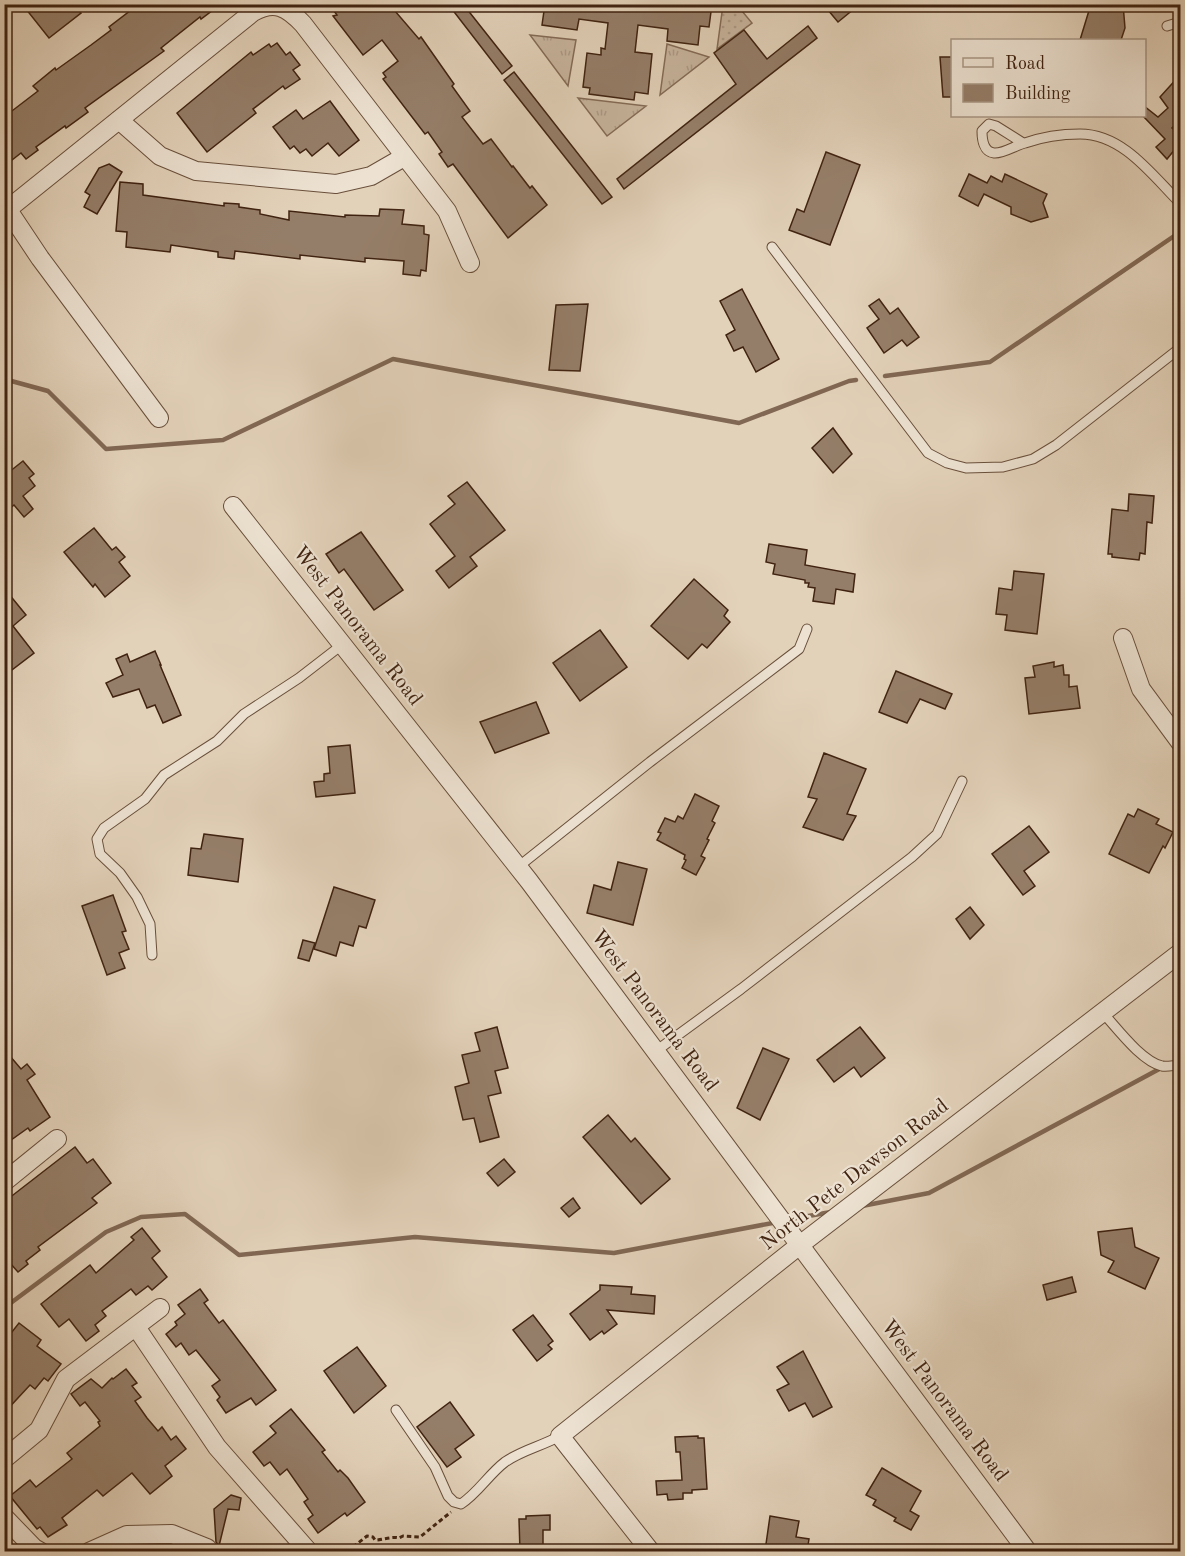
<svg xmlns="http://www.w3.org/2000/svg" width="1185" height="1556" font-family="'Old Standard TT',serif">
<style>
.grass{fill:url(#grass-tufts);stroke:#846c57;stroke-width:1.5}
.park{fill:url(#park-dots);stroke:#846c57;stroke-width:1.5}
.lines{fill:none;stroke-linecap:round;stroke-linejoin:round}
.stream{stroke:#816854;stroke-width:4.5}
.building{fill:#957e69;stroke:#402311;stroke-width:1.5}
.service-casing{stroke:#694f3b;stroke-width:11}
.minor-casing{stroke:#694f3b;stroke-width:20}
.path{stroke:#402311;stroke-width:3;stroke-dasharray:4.5 3;stroke-linecap:butt}
.service{stroke:#ede2d2;stroke-width:9}
.minor{stroke:#ede2d2;stroke-width:18}
.labels{text-anchor:middle;dominant-baseline:central;stroke-width:4.5;stroke-linejoin:round;paint-order:stroke}
.street-label{font-size:21px;fill:#402311;stroke:#ede2d2}
</style>
<defs>
<pattern id="grass-tufts" width="24" height="20" patternUnits="userSpaceOnUse" patternTransform="scale(1.5)"><rect width="24" height="20" fill="#c7b49d"/><path d="M3 7l-1-3M5 7V3M7 7l1-3M15 17l-1-3M17 17v-4M19 17l1-3" fill="none" stroke="#ac9a86"/></pattern>
<pattern id="park-dots" width="8" height="8" patternUnits="userSpaceOnUse" patternTransform="scale(1.5)"><rect width="8" height="8" fill="#c7b49d"/><path d="M2 2h.1M6 6h.1" fill="none" stroke="#ac9a86" stroke-width="1.8" stroke-linecap="round"/></pattern>
</defs>
<rect width="100%" height="100%" fill="#e3d2ba"/>
<filter id="stains"><feTurbulence type="fractalNoise" baseFrequency=".00333" numOctaves="4"/><feColorMatrix values="0 0 0 0 .2 0 0 0 0 .09 0 0 0 0 .02 0 0 0 .5 -.17"/></filter>
<radialGradient id="worn" r=".72"><stop offset=".6" stop-color="#630" stop-opacity="0"/><stop offset="1" stop-color="#630" stop-opacity=".3"/></radialGradient>
<!-- grass -->
<g class="grass">
<polygon points="530,35 576,40 568,86"/>
<polygon points="667,44 709,57 660,95"/>
<polygon points="578,98 646,106 607,136"/>
</g>
<!-- park -->
<polygon class="park" points="723,5 737,5 752,23 717,49"/>
<g class="lines">
<!-- stream -->
<g class="stream">
<polyline points="885,376 990,362 1180,232"/>
<polyline points="4,379 48,391 106,449 223,440 393,359 739,423 849,381 856,380"/>
<polyline points="862,1206 929,1193 1163,1067"/>
<polyline points="786,1220 831,1212"/>
<polyline points="4,1308 106,1232 141,1217 185,1214 239,1255 415,1237 614,1253 778,1222"/>
</g>
</g>
<!-- building -->
<g class="building">
<polygon points="22,4 74,4 81,13 49,38"/>
<polygon points="139,4 221,4 201,19 200,17 161,48 164,51 85,108 88,112 66,128 65,126 36,147 38,150 26,159 21,153 12,160 4,151 4,117 38,91 33,86 55,68 56,70 91,45 111,30 109,27"/>
<polygon points="329,4 389,4 419,39 421,37 454,84 452,86 470,111 462,117 483,144 491,139 512,167 513,166 530,188 532,186 547,205 508,238 453,164 448,167 439,154 442,152 428,132 425,134 383,79 386,77 383,73 398,61 382,40 363,55 333,16 337,15"/>
<polygon points="448,4 463,4 512,66 502,74"/>
<polygon points="545,4 712,4 709,27 700,26 698,45 667,41 668,29 638,25 635,52 652,54 648,94 635,92 634,100 589,94 590,88 583,87 587,53 601,55 601,48 605,49 608,23 579,19 577,30 542,25"/>
<polygon points="835,4 860,4 838,22 828,10"/>
<polygon points="1091,4 1123,4 1125,28 1121,40 1080,40"/>
<polygon points="808,26 817,38 624,189 617,179 736,84 714,53 744,30 767,59"/>
<polygon points="277,43 286,55 290,52 300,65 293,70 300,79 285,89 283,86 253,109 256,113 207,152 177,113 251,52 253,55 269,44 271,47"/>
<polygon points="940,57 952,57 952,97 943,97"/>
<polygon points="514,72 612,197 602,204 504,80"/>
<polygon points="1180,75 1180,125 1178,122 1172,128 1180,135 1180,143 1167,159 1156,147 1165,139 1143,116 1144,116 1144,106 1158,117 1168,108 1160,97"/>
<polygon points="330,101 359,140 339,156 328,143 312,156 306,149 300,153 294,146 290,149 273,127 296,110 303,119"/>
<polygon points="826,152 860,165 830,245 789,230 797,209 804,212"/>
<polygon points="109,164 122,172 97,214 84,207 90,195 85,192 99,168"/>
<polygon points="969,174 987,183 991,176 1002,182 1005,174 1047,194 1043,203 1048,217 1031,222 1011,214 1011,207 984,194 978,206 959,196"/>
<polygon points="120,182 143,184 143,195 224,206 224,203 239,204 239,207 260,210 260,214 289,220 289,211 345,217 345,215 379,216 380,209 404,210 402,224 424,226 424,234 429,235 426,271 421,270 420,276 403,274 404,261 365,258 365,262 300,255 300,259 235,251 234,259 218,257 218,252 171,245 170,252 126,247 127,232 116,231"/>
<polygon points="742,289 779,359 756,372 743,347 734,351 726,335 735,330 720,301"/>
<polygon points="879,299 890,314 898,308 919,337 907,346 902,340 884,353 867,328 879,319 869,306"/>
<polygon points="588,304 580,371 549,370 556,305"/>
<polygon points="833,428 852,454 833,473 812,448"/>
<polygon points="23,461 34,474 29,478 35,486 23,496 33,509 24,517 14,505 4,513 4,476"/>
<polygon points="467,482 505,530 470,557 477,566 449,588 436,571 455,556 430,524 455,504 448,496"/>
<polygon points="1129,494 1154,496 1152,523 1147,522 1145,554 1140,553 1139,560 1112,557 1112,554 1108,554 1112,509 1128,511"/>
<polygon points="94,528 112,550 116,547 125,557 119,562 130,576 105,597 95,584 93,587 64,552"/>
<polygon points="361,532 403,590 374,610 344,569 339,573 326,554"/>
<polygon points="769,544 807,550 805,565 855,574 853,592 836,589 834,604 813,601 815,588 808,587 809,583 805,583 805,580 773,574 775,564 766,562"/>
<polygon points="1014,571 1044,574 1037,634 1005,630 1007,615 996,614 999,588 1012,590"/>
<polygon points="694,579 728,610 724,616 730,622 707,648 702,644 688,659 651,626"/>
<polygon points="4,588 26,615 13,626 34,653 4,676"/>
<polygon points="600,630 627,667 580,701 553,663"/>
<polygon points="155,651 161,665 160,665 181,715 163,723 155,705 147,708 139,689 113,697 106,683 123,675 116,659 127,654 130,662"/>
<polygon points="1054,662 1054,667 1063,665 1064,675 1069,675 1069,687 1077,686 1080,708 1029,714 1025,678 1035,677 1033,666"/>
<polygon points="896,671 952,694 945,709 920,699 907,723 879,712"/>
<polygon points="536,702 549,733 495,753 480,722"/>
<polygon points="350,745 355,793 316,797 314,782 324,781 324,774 330,773 328,747"/>
<polygon points="824,753 866,769 847,814 856,816 843,840 803,827 817,799 808,797"/>
<polygon points="695,794 719,806 712,821 715,823 707,839 709,840 701,856 705,858 696,875 682,868 686,860 684,859 685,855 657,840 661,833 658,832 665,818 675,822 678,816 683,819"/>
<polygon points="1138,809 1159,819 1156,824 1173,832 1165,848 1163,846 1149,873 1109,854 1128,814 1134,817"/>
<polygon points="1029,826 1049,852 1024,871 1035,886 1023,895 992,854"/>
<polygon points="204,834 243,839 238,882 188,875 191,848 201,849"/>
<polygon points="618,862 647,869 633,925 587,913 594,885 611,890"/>
<polygon points="334,887 375,900 366,928 359,926 353,946 340,942 336,956 314,949"/>
<polygon points="113,895 126,931 122,932 129,949 119,953 125,968 107,975 82,906"/>
<polygon points="970,907 984,925 970,939 956,919"/>
<polygon points="303,940 315,943 309,961 298,958"/>
<polygon points="497,1027 508,1068 495,1071 501,1093 488,1096 499,1137 480,1142 474,1118 463,1120 455,1087 469,1083 462,1055 480,1051 475,1033"/>
<polygon points="860,1027 885,1058 861,1077 854,1067 834,1082 817,1060"/>
<polygon points="763,1048 789,1059 760,1120 737,1108"/>
<polygon points="4,1049 21,1069 27,1064 35,1074 27,1080 50,1117 30,1131 28,1128 4,1145"/>
<polygon points="608,1115 631,1142 635,1138 670,1179 641,1204 583,1137"/>
<polygon points="75,1147 87,1163 93,1159 111,1183 92,1198 97,1203 38,1247 40,1250 26,1261 28,1264 18,1272 10,1263 4,1267 4,1202"/>
<polygon points="504,1159 515,1172 498,1186 487,1173"/>
<polygon points="573,1198 580,1208 569,1217 561,1208"/>
<polygon points="142,1228 160,1251 152,1258 167,1277 152,1290 148,1286 136,1295 131,1289 102,1311 106,1316 95,1325 99,1331 86,1341 69,1319 59,1327 41,1304 90,1265 96,1273 134,1240 131,1237"/>
<polygon points="1132,1228 1135,1247 1159,1258 1145,1289 1108,1272 1114,1261 1101,1255 1098,1232"/>
<polygon points="1072,1277 1076,1292 1047,1300 1043,1285"/>
<polygon points="600,1285 632,1287 631,1294 655,1296 654,1314 607,1310 617,1324 604,1334 602,1331 590,1340 570,1314 600,1290"/>
<polygon points="200,1289 208,1300 204,1303 219,1323 223,1320 276,1390 256,1405 251,1398 226,1413 217,1400 220,1397 212,1386 220,1380 196,1350 189,1355 181,1343 176,1347 166,1334 177,1325 175,1322 185,1314 178,1305"/>
<polygon points="533,1315 553,1341 548,1345 552,1349 537,1361 513,1330"/>
<polygon points="19,1323 41,1340 37,1346 61,1364 48,1381 44,1378 35,1389 30,1385 4,1413 4,1342"/>
<polygon points="357,1347 386,1386 354,1413 324,1371"/>
<polygon points="803,1351 832,1407 813,1417 805,1403 789,1411 777,1390 789,1384 777,1367"/>
<polygon points="126,1369 137,1383 132,1386 141,1397 135,1401 147,1418 158,1431 162,1427 171,1440 176,1436 186,1449 165,1466 172,1476 150,1494 132,1473 103,1496 97,1490 62,1518 67,1525 48,1537 40,1527 37,1529 10,1496 30,1480 36,1487 72,1459 67,1453 100,1426 98,1422 100,1421 85,1402 80,1406 71,1394 91,1379 102,1388 112,1378 113,1379"/>
<polygon points="450,1402 474,1435 455,1449 461,1457 447,1467 417,1427"/>
<polygon points="291,1409 325,1450 322,1452 338,1472 340,1470 348,1478 365,1502 347,1516 345,1513 318,1533 308,1519 313,1515 304,1502 308,1499 287,1469 280,1475 270,1462 264,1466 253,1452 276,1433 270,1426"/>
<polygon points="698,1436 698,1438 704,1438 707,1489 692,1490 692,1493 683,1493 683,1499 668,1500 667,1494 657,1495 656,1481 682,1480 680,1452 676,1452 675,1437"/>
<polygon points="882,1468 921,1491 910,1511 919,1516 911,1530 894,1521 896,1518 873,1505 876,1500 866,1495"/>
<polygon points="231,1495 241,1498 239,1510 228,1509 219,1546 216,1542 214,1509"/>
<polygon points="550,1515 550,1530 543,1530 543,1551 520,1551 519,1519 526,1519 526,1516"/>
<polygon points="770,1516 799,1521 796,1537 809,1539 807,1551 765,1551"/>
</g>
<g class="lines">
<!-- service casing -->
<g class="service-casing">
<g id="service">
<polyline points="1167,26 1180,22"/>
<path d="M1023 143 996 126 989 124 982 131C982 140 984 152 994 153 1003 154 1016 145 1025 143 1042 137 1061 134 1080 134 1123 134 1152 175 1180 203"/>
<polyline points="772,247 928,453 947,463 966,468 1003,467 1033,459 1056,445 1180,348"/>
<polyline points="518,867 650,762 799,649 807,629"/>
<polyline points="152,955 150,924 137,897 120,873 100,854 97,839 104,828 145,799 164,775 217,741 244,714 299,678 343,644"/>
<path d="M1103 1013C1117 1028 1141 1061 1162 1066 1167 1067 1175 1065 1180 1065"/>
<polyline points="656,1051 741,989 912,857 937,834 962,781"/>
<path d="M396 1410 435 1467 448 1496 454 1502 461 1504C478 1493 489 1474 505 1462 522 1450 542 1446 560 1436"/>
</g>
</g>
<!-- minor casing -->
<g class="minor-casing">
<g id="minor">
<polyline points="119,120 160,156 196,171 336,184 371,176 404,157"/>
<polyline points="4,204 40,258 159,418"/>
<path d="M8 209 253 12C275 0 287 7 303 24L447 211 470 263"/>
<polyline points="233,506 529,881 1028,1552"/>
<polyline points="1123,638 1141,689 1180,742"/>
<polyline points="4,1182 57,1139"/>
<polyline points="136,1327 217,1447 309,1552"/>
<polyline points="4,1459 39,1430 66,1379 160,1308"/>
<polyline points="4,1517 34,1548 41,1552"/>
<polyline points="89,1552 127,1535 172,1534 207,1548 210,1552"/>
<polyline points="651,1552 560,1436 801,1244 1180,953"/>
</g>
</g>
<!-- path -->
<path class="path" d="M353 1547 367 1536 373 1537 375 1540C383 1540 392 1536 399 1538L403 1536 420 1537 451 1512"/>
<!-- service -->
<use href="#service" class="service"/>
<!-- minor -->
<use href="#minor" class="minor"/>
</g>
<g class="labels">
<!-- street labels -->
<g class="street-label">
<text transform="translate(357 626) rotate(52)">West Panorama Road</text>
<text transform="translate(654 1011) rotate(53)">West Panorama Road</text>
<text transform="translate(855 1175) rotate(-38)">North Pete Dawson Road</text>
<text transform="translate(944 1401) rotate(53)">West Panorama Road</text>
</g>
</g>
<!-- margin -->
<rect width="1185" height="1556" fill="none" stroke="#e3d2ba" stroke-width="24"/>
<rect x="6" y="6" width="1173" height="1544" fill="none" stroke="#402311" stroke-width="3"/>
<rect x="12" y="12" width="1161" height="1532" fill="none" stroke="#402311" stroke-width="1.5"/>
<!-- legend -->
<rect x="951" y="39" width="195" height="78" fill="#ede2d2" stroke="#a89685" stroke-width="1.5"/>
<rect x="963" y="58" width="30" height="9" fill="#ede2d2" stroke="#a89685" stroke-width="1.5"/>
<text x="1005" y="69" font-size="18" fill="#402311">Road</text>
<rect x="963" y="84" width="30" height="18" fill="#957e69" stroke="#a89685" stroke-width="1.5"/>
<text x="1005" y="99" font-size="18" fill="#402311">Building</text>
<rect width="100%" height="100%" filter="url(#stains)"/>
<rect width="100%" height="100%" fill="url(#worn)"/>
</svg>
